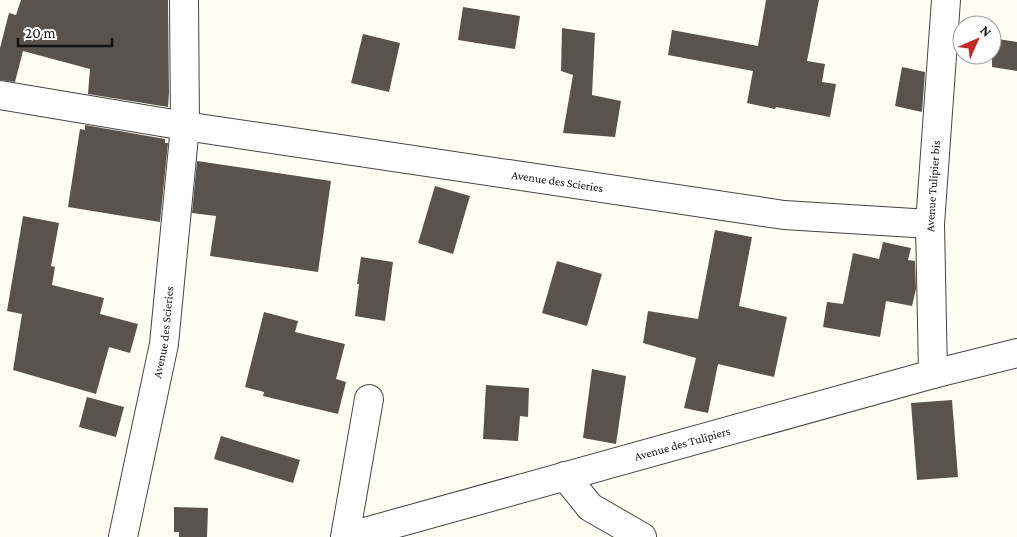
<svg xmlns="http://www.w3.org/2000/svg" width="1017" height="537" font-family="'Crimson Pro',serif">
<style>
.building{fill:#5a534d}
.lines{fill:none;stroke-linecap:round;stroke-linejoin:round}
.minor-casing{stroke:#444;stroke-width:30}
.minor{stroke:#fff;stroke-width:28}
.labels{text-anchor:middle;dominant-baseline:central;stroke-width:5;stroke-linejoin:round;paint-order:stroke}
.street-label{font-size:12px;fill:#111;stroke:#fff}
</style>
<rect width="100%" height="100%" fill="#fffef5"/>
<!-- building -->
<g class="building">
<polygon points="21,0 168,0 169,93 168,107 88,94 90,69 23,51 15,82 0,80 0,48 9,13 16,15"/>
<polygon points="766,0 819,0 807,61 825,64 822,82 836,84 830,117 776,107 775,109 747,103 753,71 668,55 672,30 758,46"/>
<polygon points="463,7 520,16 515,49 458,40"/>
<polygon points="562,28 595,33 592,95 621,101 615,137 563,133 573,75 561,71"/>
<polygon points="363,34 400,43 389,92 351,83"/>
<polygon points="992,38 1017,42 1017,71 992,67"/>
<polygon points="902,67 925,72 922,112 895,106"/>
<polygon points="85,125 165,139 165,143 168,143 160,222 68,207 80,129 85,130"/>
<polygon points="197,161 331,181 318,272 210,256 216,216 192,213"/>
<polygon points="435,186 470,196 453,254 418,243"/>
<polygon points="23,216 59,223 51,266 55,267 52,285 104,298 100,314 138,324 130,353 109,347 96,394 13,370 22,314 7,311"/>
<polygon points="715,230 752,237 739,306 787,317 774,377 718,364 708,413 684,408 696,358 643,343 648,311 698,319"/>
<polygon points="883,242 911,248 908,260 915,261 916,289 912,306 886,301 880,337 823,327 827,302 843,304 853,253 879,259"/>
<polygon points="361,257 393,262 385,321 355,316 359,284 357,284"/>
<polygon points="557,261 602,274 587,326 542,313"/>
<polygon points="264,312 298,321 295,332 345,344 336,379 346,382 338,414 263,396 264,392 245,387"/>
<polygon points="592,369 626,376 616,444 583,438"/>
<polygon points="486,385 529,388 528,417 520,416 518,441 483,439"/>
<polygon points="87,397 124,407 116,437 79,427"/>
<polygon points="952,400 958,477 917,480 911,403"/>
<polygon points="221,436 300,460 293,483 214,459"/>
<polygon points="174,507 208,508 207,537 179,537 179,532 174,532"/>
</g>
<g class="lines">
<!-- minor casing -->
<g class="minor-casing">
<g id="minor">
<path id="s1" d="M0 95 185 126 784 215 930 224"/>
<path id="s2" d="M933 374 930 224 946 0"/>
<polyline points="565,476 590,507 642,537"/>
<path id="s3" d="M123 537 164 344 185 126 184 0"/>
<polyline points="345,537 369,399"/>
<path id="s4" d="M347 537 933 374 1017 353"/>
</g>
</g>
<!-- minor -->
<use href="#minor" class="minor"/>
</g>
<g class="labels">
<!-- street labels -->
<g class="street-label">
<text stroke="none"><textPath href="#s1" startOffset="564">Avenue des Scieries</textPath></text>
<text stroke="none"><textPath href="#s2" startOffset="188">Avenue Tulipier bis</textPath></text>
<text stroke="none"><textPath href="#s3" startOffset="209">Avenue des Scieries</textPath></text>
<text stroke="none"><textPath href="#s4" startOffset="348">Avenue des Tulipiers</textPath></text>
</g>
</g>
<!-- north arrow -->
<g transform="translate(977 40) rotate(45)"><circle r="24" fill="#ffffff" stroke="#a0a0a0"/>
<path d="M0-4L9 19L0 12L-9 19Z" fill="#c42825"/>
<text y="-8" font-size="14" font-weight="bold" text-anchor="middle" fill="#111111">N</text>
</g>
<!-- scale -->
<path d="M18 38v8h94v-8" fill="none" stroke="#111111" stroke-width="2.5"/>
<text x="25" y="38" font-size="15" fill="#111111" stroke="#ffffff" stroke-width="4" paint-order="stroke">20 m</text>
</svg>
